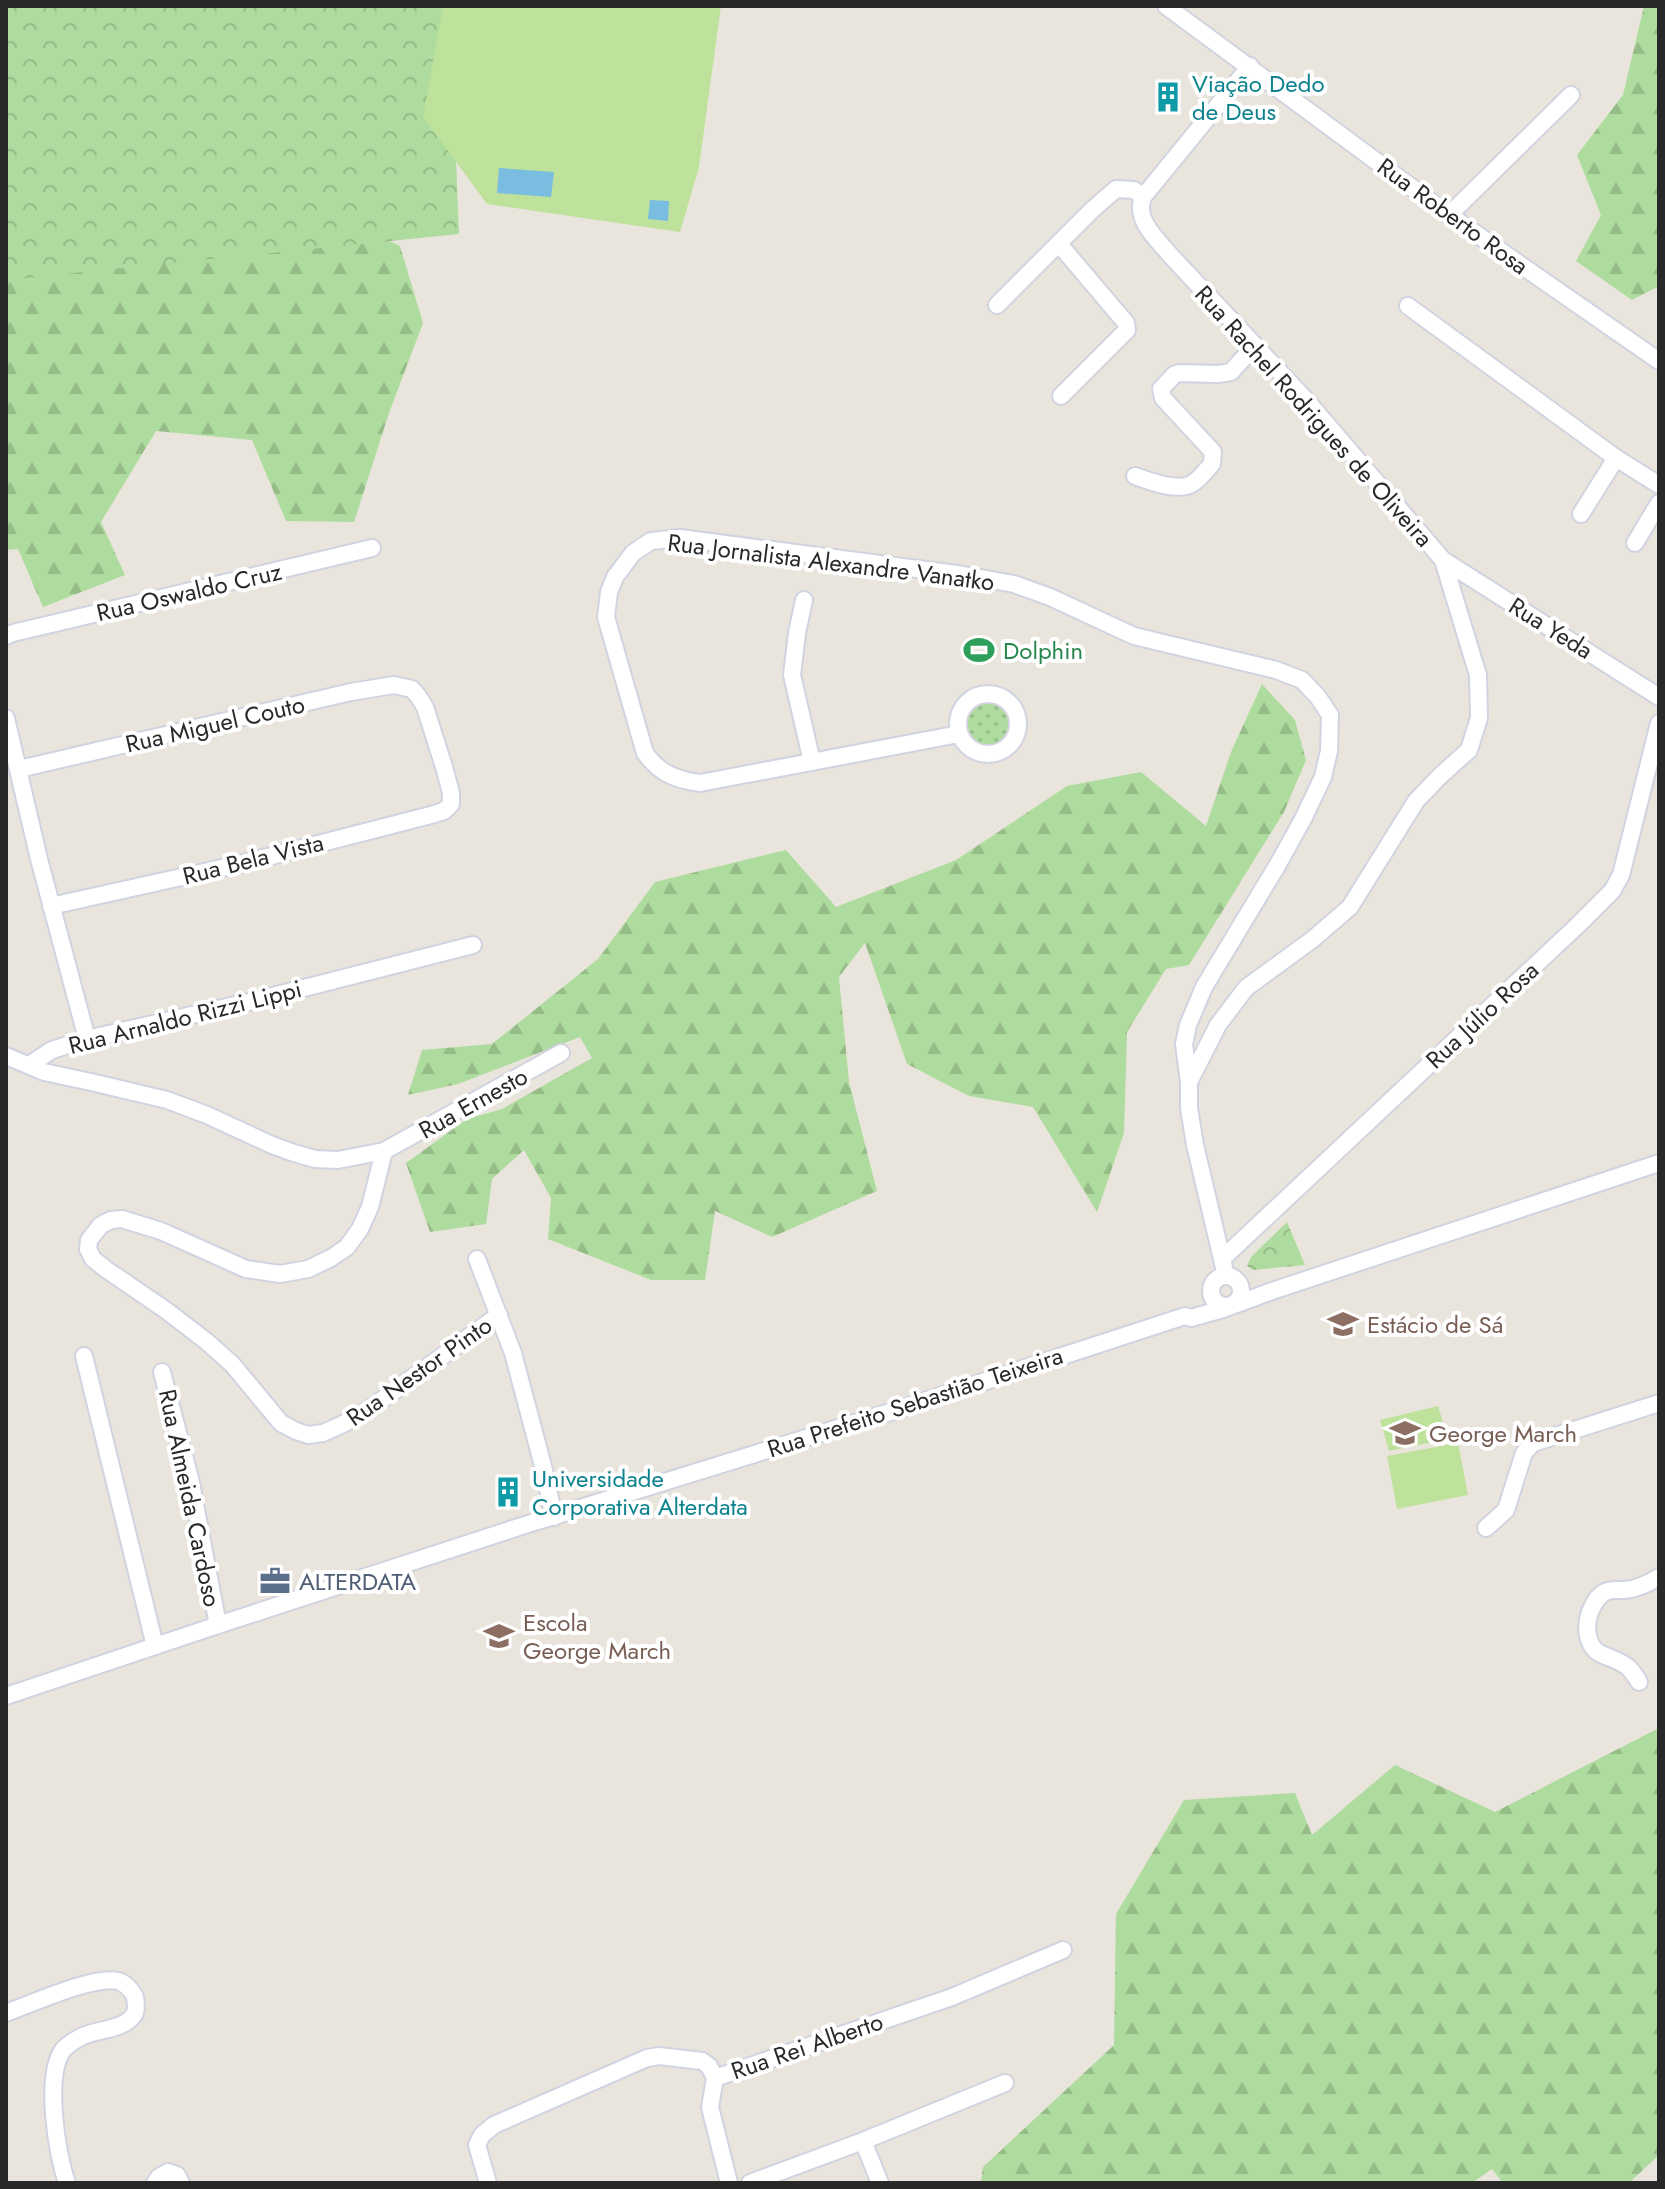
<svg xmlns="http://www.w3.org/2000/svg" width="1665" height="2189" font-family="Jost,sans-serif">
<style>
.grass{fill:url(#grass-dots)}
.forest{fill:url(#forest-firs)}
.park{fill:url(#park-crowns)}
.pitch{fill:#bee19b}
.water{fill:#79bee1}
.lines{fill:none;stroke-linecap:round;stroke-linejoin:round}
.minor-casing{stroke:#d1d3e0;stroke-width:20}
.minor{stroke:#fff;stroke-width:16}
.labels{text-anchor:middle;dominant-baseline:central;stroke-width:8;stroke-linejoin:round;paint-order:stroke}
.culture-label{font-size:24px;fill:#0d838f;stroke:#fff;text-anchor:start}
.street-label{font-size:24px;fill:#292929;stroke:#fff}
.leisure-label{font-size:24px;fill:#27864d;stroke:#fff;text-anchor:start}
.education-label{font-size:24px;fill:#785e54;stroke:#fff;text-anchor:start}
.service-label{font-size:24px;fill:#4e5e75;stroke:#fff;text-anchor:start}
</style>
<defs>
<pattern id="grass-dots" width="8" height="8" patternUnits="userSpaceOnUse" patternTransform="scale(2)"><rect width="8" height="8" fill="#aedb9e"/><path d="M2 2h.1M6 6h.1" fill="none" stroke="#96bc88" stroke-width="1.8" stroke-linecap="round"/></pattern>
<pattern id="forest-firs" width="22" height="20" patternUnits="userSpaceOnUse" patternTransform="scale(2)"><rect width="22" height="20" fill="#aedb9e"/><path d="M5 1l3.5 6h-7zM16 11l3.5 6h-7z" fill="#96bc88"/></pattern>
<pattern id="park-crowns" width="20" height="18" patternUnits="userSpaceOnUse" patternTransform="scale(2)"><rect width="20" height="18" fill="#aedb9e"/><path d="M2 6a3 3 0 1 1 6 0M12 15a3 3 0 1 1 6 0" fill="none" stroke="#96bc88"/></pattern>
</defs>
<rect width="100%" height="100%" fill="#eae5dc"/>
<!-- grass -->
<circle class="grass" cx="989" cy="723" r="22"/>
<!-- forest -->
<g class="forest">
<polygon points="1644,6 1659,6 1659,286 1632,300 1576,261 1601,215 1577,155 1623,95"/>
<polygon points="6,183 285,192 400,246 423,323 389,413 354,522 286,521 252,440 156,431 101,522 125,575 43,607 18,549 6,550"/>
<polygon points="1262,684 1295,720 1306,760 1284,812 1189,965 1166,969 1127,1032 1124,1133 1097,1212 1033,1107 969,1096 907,1064 865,943 839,977 849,1082 877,1191 772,1237 715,1211 705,1280 651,1280 548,1239 551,1198 524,1150 492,1179 486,1224 430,1232 406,1163 467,1119 502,1109 592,1058 580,1037 458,1084 408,1095 422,1050 492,1044 598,959 655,882 786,850 836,907 956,860 1067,786 1141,772 1206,826 1231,752"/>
<polygon points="1659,1728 1659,2155 1629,2183 1503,2183 1492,2169 1472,2183 981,2183 983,2167 1114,2045 1116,1914 1184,1800 1295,1793 1312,1835 1395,1765 1495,1812"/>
</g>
<!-- park -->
<g class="park">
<polygon points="6,6 450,6 459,234 6,280"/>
<polygon points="1287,1222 1305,1265 1253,1270 1247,1266 1251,1257"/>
</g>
<!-- pitch -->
<g class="pitch">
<polygon points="443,6 721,6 699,167 680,232 487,204 423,117"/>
<polygon points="1438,1406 1448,1439 1389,1451 1380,1420"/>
<polygon points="1458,1443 1468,1495 1397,1509 1387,1456"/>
</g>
<!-- water -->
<g class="water">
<polygon points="499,168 554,172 551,197 497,193"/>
<polygon points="650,200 669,201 668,221 648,219"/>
</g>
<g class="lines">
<!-- minor casing -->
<g class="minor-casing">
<g id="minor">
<polyline points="1166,6 1449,215 1659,361"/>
<polyline points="1449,215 1571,95"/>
<polyline points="1059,244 1126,323 1127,330 1061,396"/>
<polyline points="997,305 1092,210 1116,189 1134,190 1143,197"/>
<polyline points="1408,306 1616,458 1659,485"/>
<path d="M1135 476C1149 481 1179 493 1193 483 1200 479 1206 470 1212 464L1213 452 1163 398 1161 389 1174 375 1179 373 1218 374 1231 372 1254 346"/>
<polyline points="1581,514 1616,458"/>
<polyline points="1635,543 1659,503"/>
<polyline points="1443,560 1659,697"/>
<polyline points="804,600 797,633 792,675 812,762"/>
<polyline points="6,636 13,633 372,548"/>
<circle cx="988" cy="724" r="30"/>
<polyline points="6,718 39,859 87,1039"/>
<path d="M959 734 700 783C676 780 659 773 645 753L606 617 609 592 615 577 633 553 651 541 680 538 964 575 1014 584 1050 597 1134 636 1276 670 1302 680 1318 697 1330 715 1329 751 1323 777 1303 819 1277 866 1204 987 1188 1025 1184 1044 1189 1082"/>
<polyline points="19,769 351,692 394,685 412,689 418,696 425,707 444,767 451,793 451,804 444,811 431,815 240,864 51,906"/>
<polyline points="6,1056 44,1072 91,1082 167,1100 207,1115 272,1145 294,1153 315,1159 338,1160 384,1151 561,1053"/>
<polyline points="29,1065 52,1050 87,1039 253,1001 473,945"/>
<polyline points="384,1151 370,1207 360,1229 347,1247 331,1258 308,1269 280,1274 246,1269 161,1231 122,1219 111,1220 101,1225 89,1240 88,1249 93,1259 107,1270 167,1311 206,1341 232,1364 281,1423 296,1431 308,1435 323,1433 343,1424 368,1410 499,1315"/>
<polyline points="1223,1258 1578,925 1612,891 1621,875 1659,723"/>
<polyline points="477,1259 513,1353 543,1466 554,1517"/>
<path d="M1226 1276 1195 1145 1189 1108V1082L1218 1025 1246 988 1313 939 1350 907 1416 801 1440 776 1469 750 1479 718 1478 675 1443 560 1306 400 1171 256C1157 239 1134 220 1143 197L1250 66"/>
<circle cx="1226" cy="1291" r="15"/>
<polyline points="84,1356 155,1646"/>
<polyline points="162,1372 190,1478 218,1625"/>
<polyline points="1486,1528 1506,1510 1524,1453 1533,1443 1659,1403"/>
<path d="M1639 1682C1636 1677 1632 1671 1628 1667 1619 1660 1609 1658 1599 1653 1586 1645 1585 1625 1590 1612 1593 1605 1597 1596 1605 1592 1611 1589 1617 1590 1623 1590 1636 1590 1649 1583 1659 1577"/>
<polyline points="6,1696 218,1625 525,1525 903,1408 1185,1316 1191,1318 1223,1309 1272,1291 1659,1163"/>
<path d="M6 2013C31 2004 94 1975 118 1981 125 1983 132 1990 135 1997 136 2003 137 2010 134 2015 123 2030 99 2029 83 2036 77 2039 67 2045 63 2050 44 2076 57 2155 67 2183"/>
<polyline points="715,2078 710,2107 729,2183"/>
<polyline points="863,2141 880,2183"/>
<polyline points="155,2183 159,2177 168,2172 177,2175 181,2183"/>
<polyline points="488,2183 477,2145 482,2135 494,2125 647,2058 659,2056 702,2061 709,2066 715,2078 952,1997 1063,1950"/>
<polyline points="750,2183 863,2141 1005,2083"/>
</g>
</g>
<!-- minor -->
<use href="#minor" class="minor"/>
</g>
<!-- icons -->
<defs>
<g id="building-bare" transform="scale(2.4)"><path d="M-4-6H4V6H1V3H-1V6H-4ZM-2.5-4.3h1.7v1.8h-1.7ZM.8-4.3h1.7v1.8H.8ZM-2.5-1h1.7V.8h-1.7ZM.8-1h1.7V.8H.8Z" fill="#0f9aa8" stroke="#fff" stroke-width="2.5" paint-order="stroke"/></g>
<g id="stadium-bare" transform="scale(2.4)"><path d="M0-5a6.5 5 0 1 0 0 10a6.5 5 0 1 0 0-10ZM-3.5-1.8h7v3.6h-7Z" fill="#2e9e5b" stroke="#fff" stroke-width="2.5" paint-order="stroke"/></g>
<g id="university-bare" transform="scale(2.4)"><path d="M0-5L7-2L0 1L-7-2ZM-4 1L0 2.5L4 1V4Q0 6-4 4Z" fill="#8d6e63" stroke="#fff" stroke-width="2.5" paint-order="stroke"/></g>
<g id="school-bare" transform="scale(2.4)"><path d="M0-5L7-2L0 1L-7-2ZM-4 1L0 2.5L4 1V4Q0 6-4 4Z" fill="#8d6e63" stroke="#fff" stroke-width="2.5" paint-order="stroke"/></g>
<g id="office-bare" transform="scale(2.4)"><path d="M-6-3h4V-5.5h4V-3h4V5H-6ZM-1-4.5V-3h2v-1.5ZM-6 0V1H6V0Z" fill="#5c6f8a" stroke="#fff" stroke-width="2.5" paint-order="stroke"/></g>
</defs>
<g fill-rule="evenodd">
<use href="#building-bare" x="1168" y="97"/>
<use href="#stadium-bare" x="979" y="650"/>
<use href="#university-bare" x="1343" y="1324"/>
<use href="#school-bare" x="1405" y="1433"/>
<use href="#building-bare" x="508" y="1492"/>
<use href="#office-bare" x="275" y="1581"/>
<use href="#school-bare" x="499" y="1636"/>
</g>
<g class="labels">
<!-- culture labels -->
<g class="culture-label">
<text x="1192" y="83">Viação Dedo<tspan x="1192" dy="28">de Deus</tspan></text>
<text x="532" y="1478">Universidade<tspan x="532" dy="28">Corporativa Alterdata</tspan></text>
</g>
<!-- street labels -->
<g class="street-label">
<text transform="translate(1453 216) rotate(36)">Rua Roberto Rosa</text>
<text transform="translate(1314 416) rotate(48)">Rua Rachel Rodrigues de Oliveira</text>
<text transform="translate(831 562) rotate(7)">Rua Jornalista Alexandre Vanatko</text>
<text transform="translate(189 592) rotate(-13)">Rua Oswaldo Cruz</text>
<text transform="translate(1551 628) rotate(32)">Rua Yeda</text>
<text transform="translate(215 724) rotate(-13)">Rua Miguel Couto</text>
<text transform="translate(253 859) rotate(-14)">Rua Bela Vista</text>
<text transform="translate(1482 1015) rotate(-43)">Rua Júlio Rosa</text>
<text transform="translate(185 1017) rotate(-14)">Rua Arnaldo Rizzi Lippi</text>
<text transform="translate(473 1103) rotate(-29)">Rua Ernesto</text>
<text transform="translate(419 1371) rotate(-35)">Rua Nestor Pinto</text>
<text transform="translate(915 1402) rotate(-18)">Rua Prefeito Sebastião Teixeira</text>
<text transform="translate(190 1498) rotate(78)">Rua Almeida Cardoso</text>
<text transform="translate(807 2046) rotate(-19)">Rua Rei Alberto</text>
</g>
<!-- leisure labels -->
<g class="leisure-label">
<text x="1003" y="650">Dolphin</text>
</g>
<!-- education labels -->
<g class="education-label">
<text x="1367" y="1324">Estácio de Sá</text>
<text x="1429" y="1433">George March</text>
<text x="523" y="1622">Escola<tspan x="523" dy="28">George March</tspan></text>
</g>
<!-- service labels -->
<g class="service-label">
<text x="299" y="1581">ALTERDATA</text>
</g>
</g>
<!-- border -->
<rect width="1665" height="2189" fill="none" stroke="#292929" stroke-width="16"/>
</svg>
